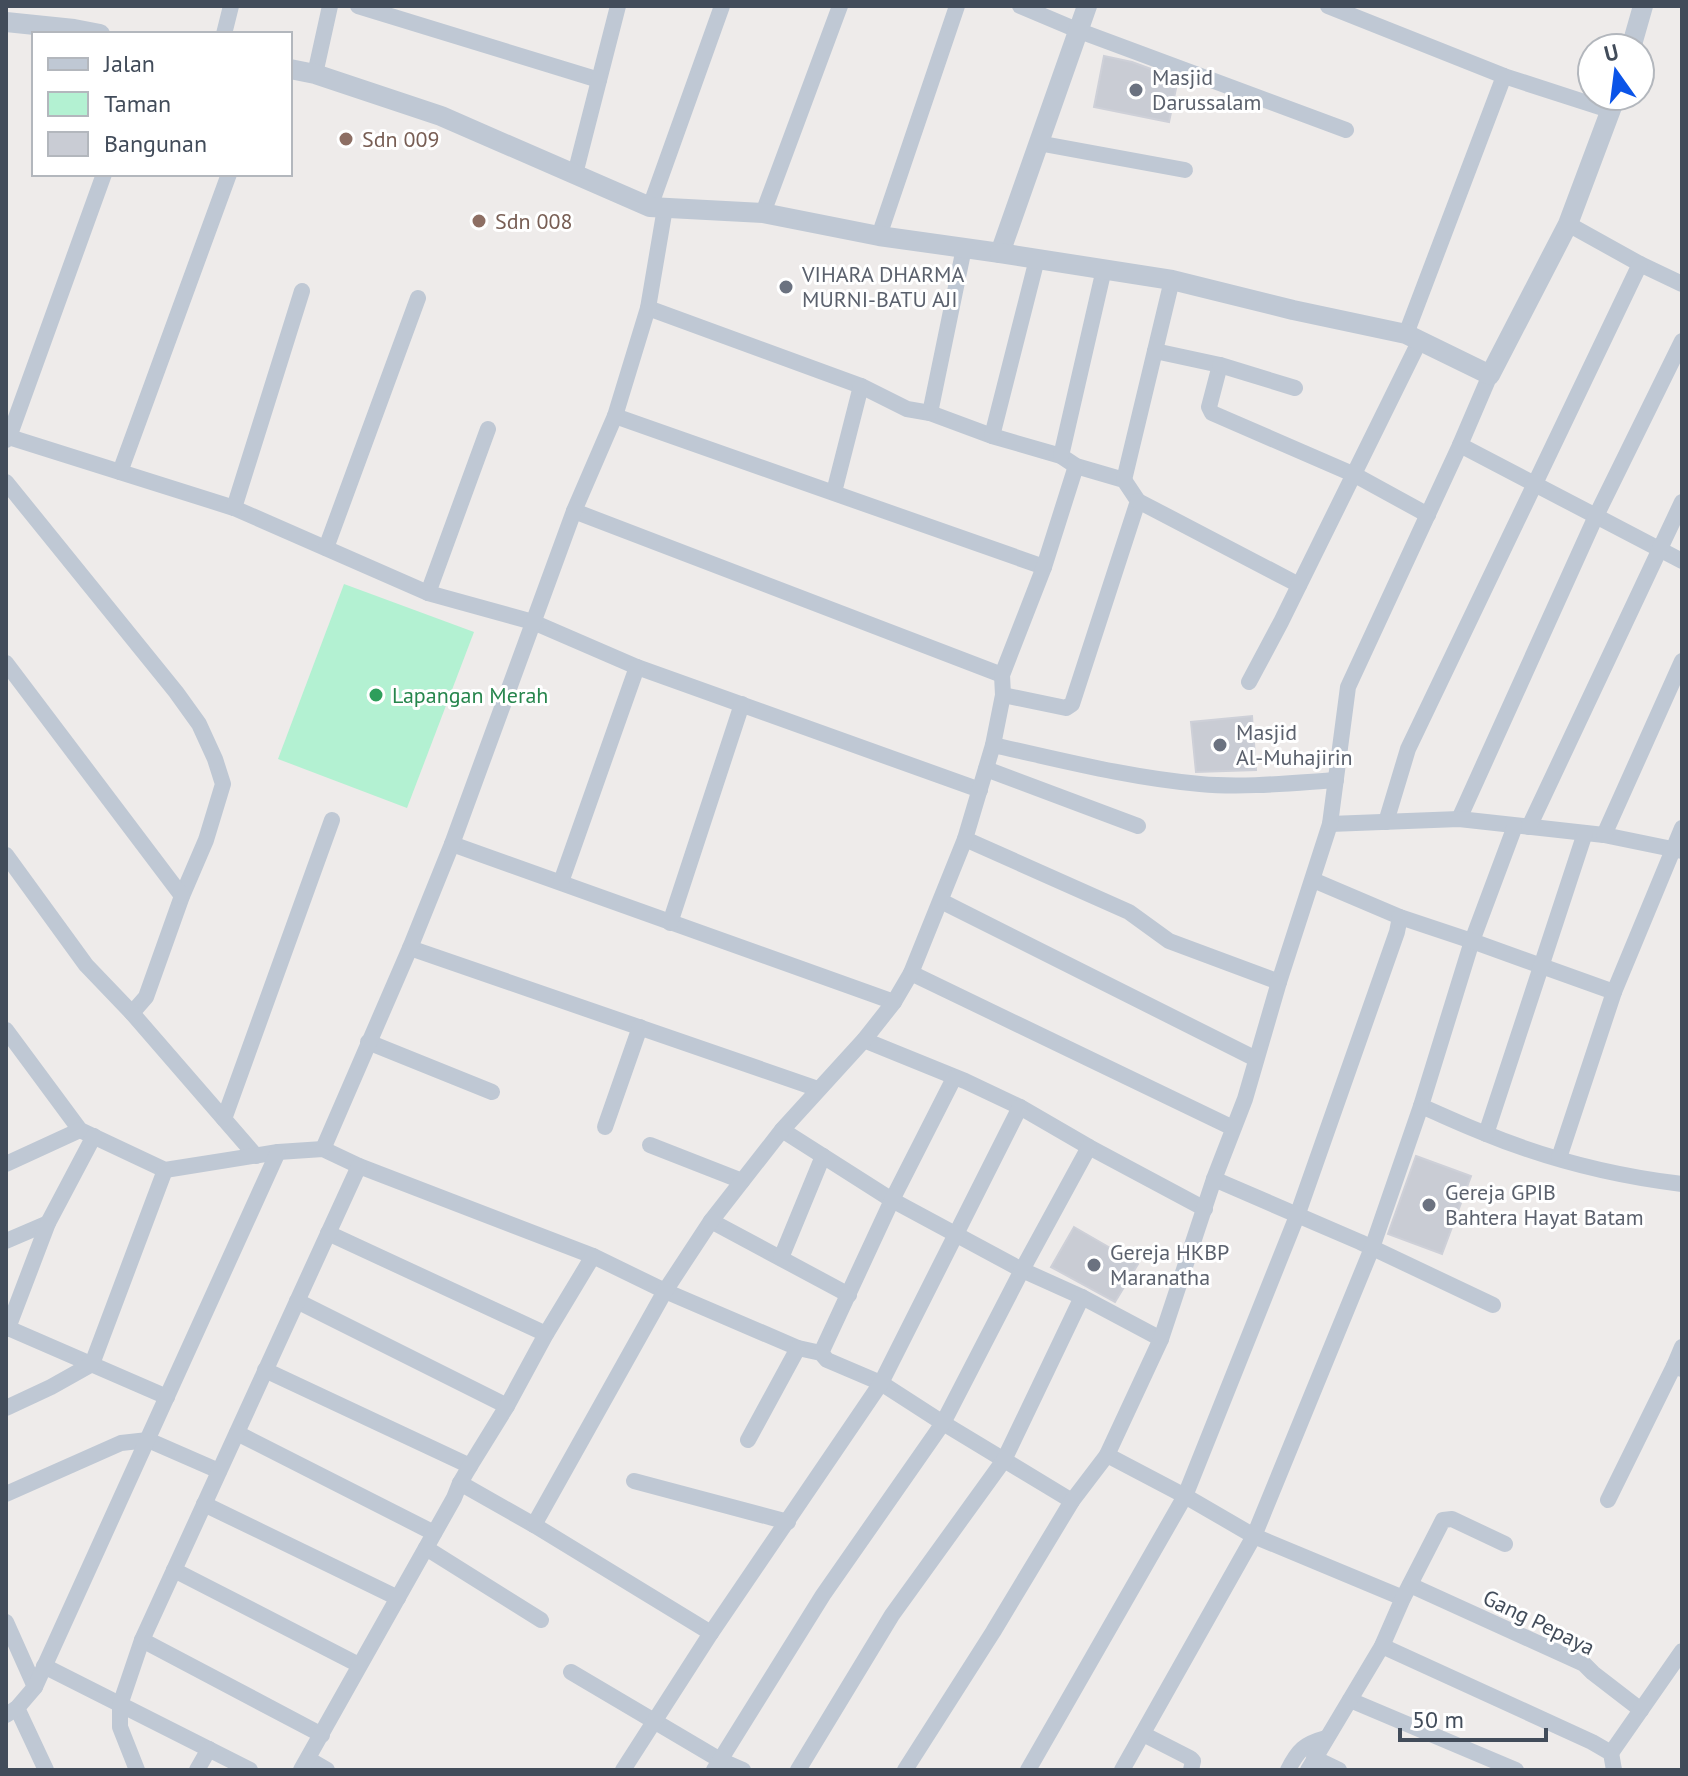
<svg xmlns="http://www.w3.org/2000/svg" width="1688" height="1776" font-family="'PT Sans',sans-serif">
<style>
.green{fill:#b3f1d2}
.building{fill:#c9ccd4;stroke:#ced0d8;stroke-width:2}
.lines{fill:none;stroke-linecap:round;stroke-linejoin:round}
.minor{stroke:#bfc8d4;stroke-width:16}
.tertiary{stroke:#bfc8d4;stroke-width:20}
.worship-dot{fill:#6b7280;stroke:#fff;stroke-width:3}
.education-dot{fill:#8d6e63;stroke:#fff;stroke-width:3}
.leisure-dot{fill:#2e9e5b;stroke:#fff;stroke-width:3}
.labels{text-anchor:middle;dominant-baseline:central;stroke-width:6;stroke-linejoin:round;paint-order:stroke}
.worship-label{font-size:22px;fill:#5b616d;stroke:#fff;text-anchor:start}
.education-label{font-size:22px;fill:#785e54;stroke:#fff;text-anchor:start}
.leisure-label{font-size:22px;fill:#27864d;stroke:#fff;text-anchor:start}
.street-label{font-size:22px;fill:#424c5a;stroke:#fff}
</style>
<rect width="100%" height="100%" fill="#eeebea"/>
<!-- green -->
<polygon class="green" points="344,584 474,632 407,808 278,759"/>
<!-- building -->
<g class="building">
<polygon points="1104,56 1132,62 1178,79 1169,122 1094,107"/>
<polygon points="1252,716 1256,770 1196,772 1191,722"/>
<polygon points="1416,1156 1471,1176 1442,1254 1388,1234"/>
<polygon points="1074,1227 1138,1264 1115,1302 1051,1267"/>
</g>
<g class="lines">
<!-- minor -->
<g class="minor">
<polyline points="358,6 599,80"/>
<polyline points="1020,6 1077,30 1346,130"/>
<polyline points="1328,6 1504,76 1612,111"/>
<polyline points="224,34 231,6"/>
<polyline points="315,74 330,6"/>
<polyline points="1038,143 1185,170"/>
<polyline points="575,174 618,6"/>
<polyline points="650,207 722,6"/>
<polyline points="763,213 840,6"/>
<polyline points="1568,224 1640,264 1682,284"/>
<polyline points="879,236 957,6"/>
<polyline points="648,308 861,386 907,409 930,413 992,436 1061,456 1076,466 1124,480 1138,501 1072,704 1066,708 1003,695"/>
<polyline points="1406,334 1504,76"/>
<polyline points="1155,351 1220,365 1209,407 1212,413 1355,475 1428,515"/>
<polyline points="1220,365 1295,388"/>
<polyline points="930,413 964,248"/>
<polyline points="615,416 1044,567"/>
<polyline points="992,436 1037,259"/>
<polyline points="9,437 234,508 428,593 533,622 637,667 980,790"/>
<polyline points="6,440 9,437 104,174"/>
<polyline points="1460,445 1682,561"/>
<polyline points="1061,456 1104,269"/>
<polyline points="120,472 229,174"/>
<polyline points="1124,480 1172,280"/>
<polyline points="6,482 176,692 199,724 215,759 223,784 206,840 182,896 146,997 132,1013"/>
<polyline points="834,492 861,386"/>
<polyline points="1138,501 1299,585"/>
<polyline points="234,508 302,291"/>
<polyline points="574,511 1002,675"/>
<polyline points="326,548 418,298"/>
<polyline points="428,593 488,429"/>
<polyline points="6,663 182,896"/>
<polyline points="1249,682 1281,622 1420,340"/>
<path d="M993 745C1061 760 1130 778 1200 784 1244 788 1291 783 1336 780"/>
<polyline points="986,769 1138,826"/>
<polyline points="1459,819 1596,516 1682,341"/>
<polyline points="1386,822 1408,749 1640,264"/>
<polyline points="1330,824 1459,819 1604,835 1682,851"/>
<path d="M1515 826 1472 941 1421 1106C1442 1115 1463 1125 1484 1133 1547 1159 1615 1176 1682 1184"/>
<polyline points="1529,827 1682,502"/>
<polyline points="1604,835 1682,661"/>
<polyline points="965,839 1129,912 1169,941 1279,982"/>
<polyline points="452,844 894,1002"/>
<polyline points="6,855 86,965 132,1013 256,1156"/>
<polyline points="1313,880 1400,917 1472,941 1614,992"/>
<polyline points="561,882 637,667"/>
<polyline points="941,901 1256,1059"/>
<polyline points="670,923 742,704"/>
<polyline points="410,948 818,1089"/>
<polyline points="911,973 1233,1128"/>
<polyline points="6,1030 80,1130 165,1170 278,1152 323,1149 359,1166 593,1256 665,1291 798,1348 821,1353 827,1360 881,1383 943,1423 1072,1501"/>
<polyline points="864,1040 965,1081 1020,1107 1089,1147 1205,1209"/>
<polyline points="368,1042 492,1092"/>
<polyline points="224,1119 332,820"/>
<polyline points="605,1127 640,1027"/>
<polyline points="782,1130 892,1200 1022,1270 1082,1297 1161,1339"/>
<polyline points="1486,1134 1585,833"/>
<polyline points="650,1145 742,1181"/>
<polyline points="323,1149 410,948 452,844 574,511 615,416 648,308 665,208"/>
<polyline points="1559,1158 1614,992 1682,828"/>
<polyline points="6,1164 80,1130"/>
<polyline points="1214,1179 1360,1242 1493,1305"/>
<polyline points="711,1221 849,1295"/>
<polyline points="328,1233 546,1334"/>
<polyline points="6,1241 48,1223"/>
<polyline points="781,1258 823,1156"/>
<polyline points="297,1301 507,1406"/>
<polyline points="8,1328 48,1223 94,1136"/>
<polyline points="6,1329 8,1328 167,1397"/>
<polyline points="821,1353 892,1200 954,1078"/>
<polyline points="1674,1366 1682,1347"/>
<polyline points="265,1370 470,1466"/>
<polyline points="6,1408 51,1387 92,1364 165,1170"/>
<polyline points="237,1433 434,1533"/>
<polyline points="748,1440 798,1348"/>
<polyline points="1107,1455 1185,1496 1254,1536 1403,1598"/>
<polyline points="634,1481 788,1522"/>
<polyline points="460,1483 534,1525 711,1633"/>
<polyline points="6,1494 121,1443 148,1440 219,1471"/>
<polyline points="1608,1500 1674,1366 1682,1369"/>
<polyline points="204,1504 398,1598"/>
<polyline points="534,1525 665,1291 711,1221 782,1130 864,1040 894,1002 911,973 965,839 993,745 1003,695 1002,675 1044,567 1076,466"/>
<polyline points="426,1548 541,1620"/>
<polyline points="174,1570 359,1665"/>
<polyline points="1410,1585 1584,1664 1593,1673 1641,1710"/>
<polyline points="6,1622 35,1687"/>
<polyline points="142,1640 322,1735"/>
<polyline points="1382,1646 1592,1742 1611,1753 1614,1770"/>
<polyline points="44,1666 250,1770"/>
<polyline points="571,1672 720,1760 743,1770"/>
<polyline points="1350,1700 1516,1770"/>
<polyline points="17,1708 46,1770"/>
<polyline points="6,1715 17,1708 35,1687 278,1152"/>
<polyline points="1143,1734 1190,1758 1193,1761 1191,1770"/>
<polyline points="1611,1753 1682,1651"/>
<polyline points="1314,1758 1339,1770"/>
<polyline points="308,1759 327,1770"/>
<polyline points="137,1770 120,1727 120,1705 142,1640 359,1166"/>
<polyline points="197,1770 209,1749"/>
<polyline points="301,1770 454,1498 460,1483 470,1466 507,1406 546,1334 593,1256"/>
<polyline points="623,1770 711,1633 881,1383 1020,1107"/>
<polyline points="714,1770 823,1595 943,1423 1022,1270 1089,1147"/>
<polyline points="798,1770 892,1615 1004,1460 1082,1297"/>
<polyline points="905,1770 993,1632 1072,1501 1107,1455 1161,1339 1214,1179 1245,1099 1279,982 1330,824 1348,687 1460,445 1490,375"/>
<polyline points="1028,1770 1185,1496 1297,1216 1397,932 1400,917"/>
<polyline points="1122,1770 1254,1536 1372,1248 1421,1106"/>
<path d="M1288 1770C1298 1750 1304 1744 1326 1738"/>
<polyline points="1308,1770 1382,1646 1403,1598 1443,1520 1452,1519 1505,1544"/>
</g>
<!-- tertiary -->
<g class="tertiary">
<polyline points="6,22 74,29 100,34"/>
<polyline points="1631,48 1643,6"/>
<polyline points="290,69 315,74 441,116 650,207 763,213 879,236 1000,253 1087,6"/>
<polyline points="1000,253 1172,280 1293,310 1406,334 1490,375 1568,224 1616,96"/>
</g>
</g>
<!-- markers -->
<g class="worship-dot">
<circle cx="1136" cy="90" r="8"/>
<circle cx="786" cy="287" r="8"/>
<circle cx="1220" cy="745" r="8"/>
<circle cx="1429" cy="1205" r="8"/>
<circle cx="1094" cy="1265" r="8"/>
</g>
<g class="education-dot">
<circle cx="346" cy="139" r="8"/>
<circle cx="479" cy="221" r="8"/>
</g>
<circle class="leisure-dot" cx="376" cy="695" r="8"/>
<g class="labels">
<!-- worship labels -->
<g class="worship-label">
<text x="1152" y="77">Masjid<tspan x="1152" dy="25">Darussalam</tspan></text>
<text x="802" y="274">VIHARA DHARMA<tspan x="802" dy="25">MURNI-BATU AJI</tspan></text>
<text x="1236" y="732">Masjid<tspan x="1236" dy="25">Al-Muhajirin</tspan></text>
<text x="1445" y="1192">Gereja GPIB<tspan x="1445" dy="25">Bahtera Hayat Batam</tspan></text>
<text x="1110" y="1252">Gereja HKBP<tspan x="1110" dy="25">Maranatha</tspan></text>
</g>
<!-- education labels -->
<g class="education-label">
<text x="362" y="139">Sdn 009</text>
<text x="495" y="221">Sdn 008</text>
</g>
<!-- leisure labels -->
<g class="leisure-label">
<text x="392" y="695">Lapangan Merah</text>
</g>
<!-- street labels -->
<g class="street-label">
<text transform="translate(1539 1622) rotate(26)">Gang Pepaya</text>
</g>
</g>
<!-- border -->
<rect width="1688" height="1776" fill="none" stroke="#424c5a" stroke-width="16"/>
<!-- legend -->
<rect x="32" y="32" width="260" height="144" fill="#ffffff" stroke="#b3b7bd" stroke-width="2"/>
<rect x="48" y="58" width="40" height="12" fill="#bfc8d4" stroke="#b3b7bd" stroke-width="2"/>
<text x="104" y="72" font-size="24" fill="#424c5a">Jalan</text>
<rect x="48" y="92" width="40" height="24" fill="#b3f1d2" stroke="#b3b7bd" stroke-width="2"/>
<text x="104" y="112" font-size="24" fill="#424c5a">Taman</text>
<rect x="48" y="132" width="40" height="24" fill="#c9ccd4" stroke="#b3b7bd" stroke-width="2"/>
<text x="104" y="152" font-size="24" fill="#424c5a">Bangunan</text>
<!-- north arrow -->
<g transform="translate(1616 72) rotate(346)"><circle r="38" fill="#ffffff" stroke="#b3b7bd" stroke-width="2"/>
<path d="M0-6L14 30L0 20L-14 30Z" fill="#0b54e8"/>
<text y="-12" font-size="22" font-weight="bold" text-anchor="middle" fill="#424c5a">U</text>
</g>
<!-- scale -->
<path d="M1400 1728v12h146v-12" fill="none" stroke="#424c5a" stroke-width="4"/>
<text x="1412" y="1728" font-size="24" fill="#424c5a" stroke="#ffffff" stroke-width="6" paint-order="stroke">50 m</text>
</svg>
